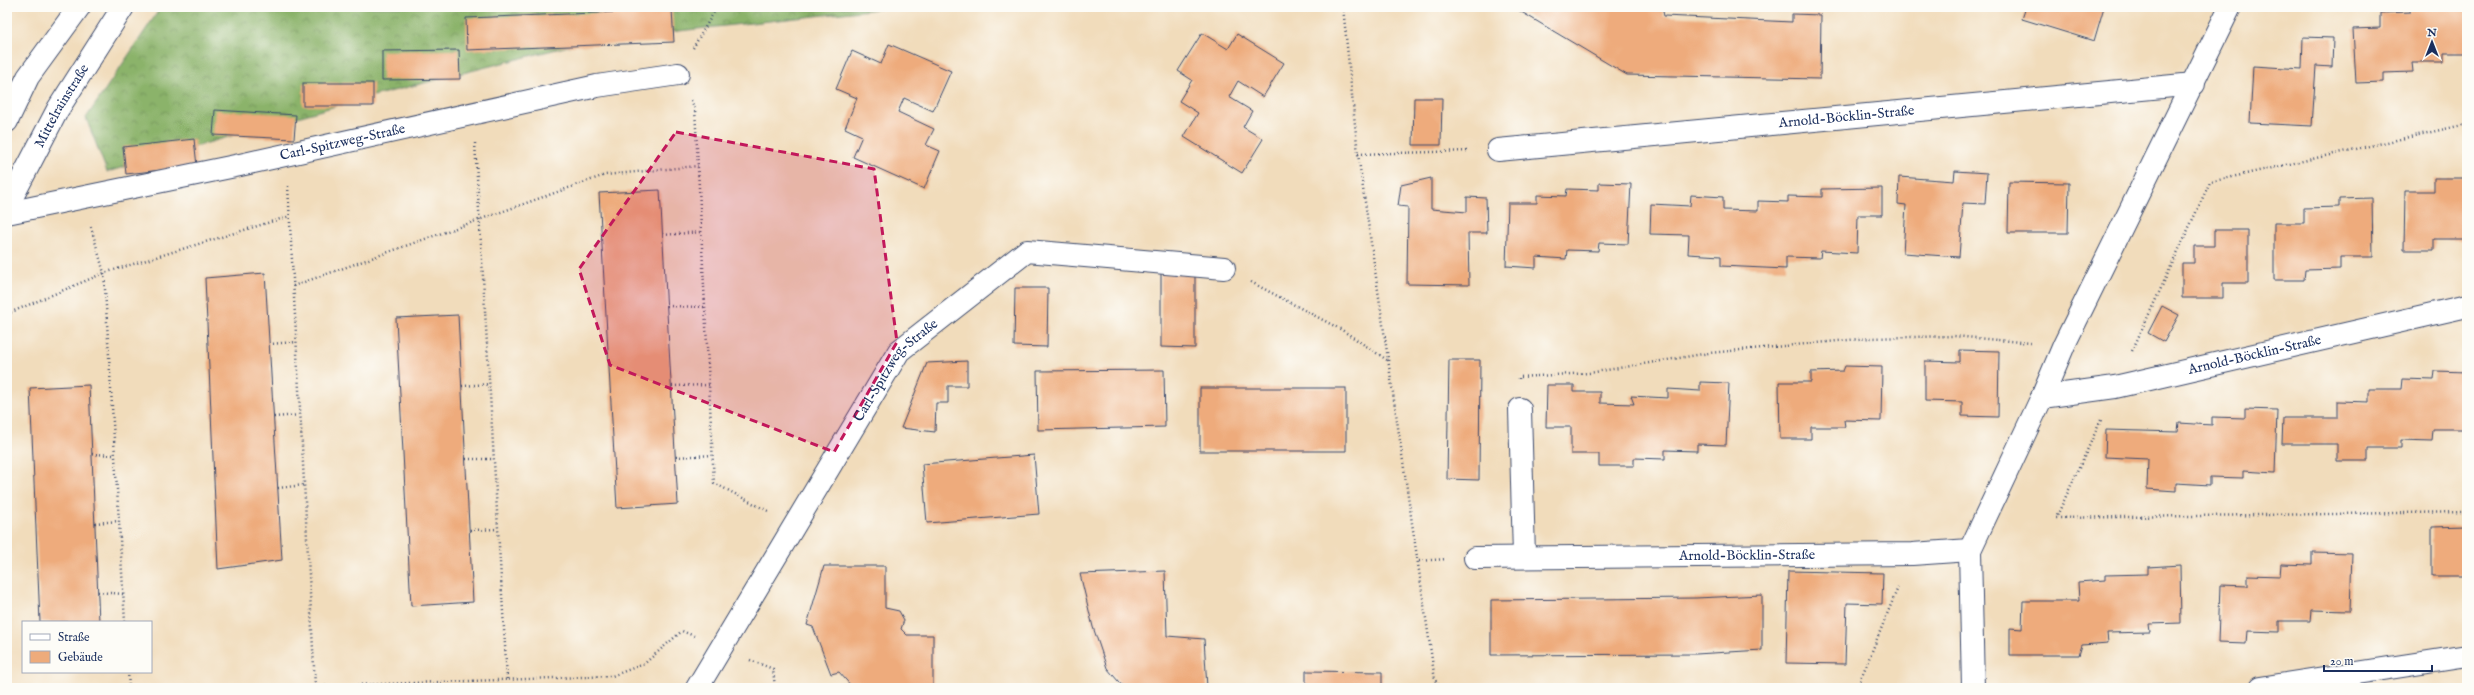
<svg xmlns="http://www.w3.org/2000/svg" width="2474" height="695" font-family="'IM FELL English',serif">
<style>
.forest{fill:url(#forest-crowns);stroke:#537164}
.building{fill:#eeab7b}
.lines{fill:none;stroke-linecap:round;stroke-linejoin:round}
.minor-casing{stroke:#3b496c;stroke-width:24}
.path{stroke:#3b496c;stroke-width:2.5;stroke-dasharray:1 3;stroke-linecap:butt}
.minor{stroke:#fff;stroke-width:22}
.marked{fill:#c2185b;fill-opacity:0.2;stroke:#c2185b;stroke-width:3;stroke-dasharray:8 5;stroke-linejoin:round}
.labels{text-anchor:middle;dominant-baseline:central;stroke-width:4;stroke-linejoin:round;paint-order:stroke}
.street-label{font-size:14px;fill:#1b2f5e;stroke:#fdfcf7}
</style>
<defs>
<pattern id="forest-crowns" width="20" height="18" patternUnits="userSpaceOnUse"><rect width="20" height="18" fill="#8bb36a"/><path d="M2 6a3 3 0 1 1 6 0M12 15a3 3 0 1 1 6 0" fill="none" stroke="#71925a"/></pattern>
</defs>
<rect width="100%" height="100%" fill="#fdfcf7"/>
<filter id="ink" filterUnits="userSpaceOnUse"><feTurbulence type="fractalNoise" baseFrequency=".025" numOctaves="2"/><feDisplacementMap in="SourceGraphic" scale="8" xChannelSelector="R" yChannelSelector="G"/><feConvolveMatrix kernelMatrix="1 2 1 2 8 2 1 2 1" color-interpolation-filters="sRGB"/></filter>
<filter id="wash" filterUnits="userSpaceOnUse"><feTurbulence type="fractalNoise" baseFrequency=".012" numOctaves="4" result="noise"/><feDisplacementMap in="SourceGraphic" scale="16" xChannelSelector="R" yChannelSelector="G"/><feGaussianBlur stdDeviation="0.9" result="paint"/><feColorMatrix in="noise" values="0 0 0 0 0 0 0 0 0 0 0 0 0 0 0 0 0 1.4 0 .05"/><feComposite in="paint" operator="in"/></filter>
<g filter="url(#wash)">
<rect width="100%" height="100%" fill="#f1dcbb"/>
<!-- forest -->
<polygon class="forest" points="161,7 897,7 588,41 346,103 107,172 86,118"/>
<g id="blocks">
<!-- building -->
<g class="building">
<polygon points="1513,7 1662,7 1664,16 1792,22 1792,14 1821,15 1820,79 1627,75"/>
<polygon points="2026,7 2104,7 2094,41 2022,19"/>
<polygon points="2411,7 2467,7 2467,53 2444,53 2444,62 2412,62 2413,72 2383,73 2383,82 2356,83 2353,29 2380,28 2380,13 2410,12"/>
<polygon points="672,10 674,42 467,50 466,18"/>
<polygon points="1202,33 1228,49 1237,34 1284,63 1263,97 1238,81 1229,97 1252,111 1243,127 1263,139 1242,173 1184,137 1198,113 1179,101 1192,80 1178,71"/>
<polygon points="2303,37 2333,38 2332,67 2316,66 2312,126 2250,123 2253,66 2302,69"/>
<polygon points="889,44 951,71 933,111 904,98 898,112 934,129 926,145 940,151 924,189 853,157 862,136 845,128 857,98 836,89 852,51 881,64"/>
<polygon points="459,50 460,79 382,80 382,51"/>
<rect x="303" y="83" width="70" height="23"/>
<polygon points="1414,98 1442,98 1441,145 1413,145"/>
<polygon points="215,110 296,115 294,139 213,135"/>
<polygon points="194,139 197,166 126,174 123,147"/>
<polygon points="1955,171 1987,173 1985,204 1963,203 1959,257 1903,253 1906,205 1898,204 1899,177 1954,181"/>
<polygon points="1431,178 1431,209 1467,212 1467,197 1486,198 1487,233 1468,233 1469,285 1407,284 1408,207 1398,206 1401,185"/>
<polygon points="2434,178 2467,178 2466,239 2434,239 2434,250 2404,250 2405,191 2434,191"/>
<polygon points="2009,182 2069,183 2068,233 2008,233"/>
<polygon points="1599,183 1631,184 1628,244 1599,243 1598,251 1567,250 1566,259 1536,257 1536,268 1506,266 1508,203 1537,203 1537,195 1566,196 1567,189 1599,190"/>
<polygon points="1882,188 1882,215 1858,215 1857,253 1821,251 1820,258 1786,257 1786,269 1721,266 1721,256 1688,254 1689,235 1650,234 1651,204 1690,206 1691,195 1723,197 1723,210 1758,211 1758,201 1788,202 1788,196 1822,197 1822,189"/>
<polygon points="660,190 678,504 617,508 599,193"/>
<polygon points="2372,198 2373,257 2340,257 2340,269 2305,270 2304,280 2274,280 2274,223 2304,223 2304,208 2339,207 2339,199"/>
<polygon points="2214,230 2248,230 2248,283 2223,283 2223,298 2182,298 2182,263 2194,263 2194,246 2214,246"/>
<polygon points="265,273 282,560 218,569 205,278"/>
<polygon points="1161,273 1195,273 1195,348 1161,347"/>
<polygon points="1015,288 1048,288 1047,347 1014,346"/>
<polygon points="2162,306 2179,315 2164,342 2148,333"/>
<polygon points="458,315 473,602 411,606 396,318"/>
<polygon points="1960,350 1999,351 1998,417 1962,416 1962,402 1925,401 1925,361 1960,362"/>
<polygon points="1449,360 1480,360 1479,480 1447,479"/>
<polygon points="967,361 967,386 948,386 948,403 936,403 935,432 901,428 927,363"/>
<polygon points="1845,366 1882,367 1881,421 1844,420 1845,427 1811,427 1811,439 1780,439 1779,382 1811,382 1811,372 1843,371"/>
<polygon points="1164,370 1165,427 1038,430 1037,371"/>
<polygon points="2435,371 2467,372 2467,429 2433,429 2432,441 2401,440 2401,448 2368,448 2368,461 2337,461 2337,444 2282,444 2283,418 2338,418 2338,401 2369,402 2369,389 2401,389 2402,379 2434,380"/>
<polygon points="1700,382 1729,383 1726,445 1697,444 1697,451 1665,450 1665,459 1634,458 1634,466 1599,466 1599,454 1571,454 1571,427 1546,427 1547,385 1574,385 1574,392 1600,392 1600,403 1634,404 1631,396 1668,398 1668,389 1700,391"/>
<polygon points="89,385 99,622 40,622 30,388"/>
<rect x="1200" y="388" width="146" height="63"/>
<polygon points="2245,409 2277,410 2275,473 2243,471 2243,478 2210,477 2210,485 2176,483 2176,491 2147,489 2148,459 2105,457 2106,430 2178,432 2179,423 2212,425 2212,417 2245,418"/>
<polygon points="1034,455 1039,514 927,523 922,464"/>
<polygon points="2467,526 2467,576 2432,576 2432,527"/>
<polygon points="2312,552 2352,553 2350,611 2311,610 2310,621 2279,621 2279,632 2247,631 2246,643 2218,642 2220,585 2248,586 2248,575 2280,576 2281,564 2312,565"/>
<polygon points="2180,565 2181,623 2149,624 2150,632 2107,633 2108,643 2082,645 2079,655 2010,655 2010,628 2022,629 2023,601 2079,601 2078,582 2105,580 2105,575 2148,574 2148,567"/>
<polygon points="824,566 885,566 885,608 899,611 904,620 901,629 907,635 933,635 933,688 853,688 839,672 831,674 813,627 807,625"/>
<polygon points="1165,571 1167,636 1204,639 1207,688 1124,688 1107,668 1093,627 1080,574"/>
<polygon points="1788,571 1883,573 1882,604 1847,603 1845,664 1786,663"/>
<polygon points="1762,595 1762,650 1696,654 1491,655 1491,600 1696,598"/>
<polygon points="1306,671 1382,672 1382,688 1306,688"/>
</g>
</g>
</g>
<g filter="url(#ink)">
<use href="#blocks" fill-opacity="0" stroke="#3b496c" stroke-width="1"/>
<g class="lines">
<!-- minor casing -->
<g class="minor-casing">
<g id="minor">
<polyline points="7,121 28,77 79,7"/>
<path id="s1" d="M1498 150 2194 84"/>
<path id="s2" d="M7 207 58 109 123 7"/>
<path id="s3" d="M7 213 240 165 597 86 678 74"/>
<path id="s4" d="M2042 397 2115 387 2467 306"/>
<polyline points="1520,409 1524,556"/>
<path id="s5" d="M1475 558 1912 554 1970 550"/>
<path id="s6" d="M697 688 899 351 1027 251 1224 268"/>
<polyline points="1973,688 1970,550 2042,397 2064,345 2230,7"/>
<polyline points="2260,688 2467,656"/>
</g>
</g>
<!-- path -->
<g class="path">
<polyline points="1343,7 1358,154 1435,680 1440,688"/>
<polyline points="693,48 717,7"/>
<polyline points="691,100 695,109 714,483 768,511"/>
<polyline points="475,143 507,679"/>
<polyline points="1358,154 1469,151"/>
<polyline points="288,186 315,686"/>
<polyline points="91,227 104,273 125,622"/>
<polyline points="663,235 701,232"/>
<polyline points="1251,282 1342,330 1387,360"/>
<polyline points="293,286 605,175 698,166"/>
<polyline points="667,306 705,307"/>
<polyline points="7,314 104,273 290,216"/>
<polyline points="269,344 296,342"/>
<polyline points="2132,351 2210,182 2467,124"/>
<polyline points="1519,379 1519,377 1589,373 1709,353 1870,338 1954,336 2031,343"/>
<polyline points="462,386 489,384"/>
<polyline points="672,386 709,385"/>
<polyline points="274,417 300,415"/>
<polyline points="2101,420 2056,518 2467,512"/>
<polyline points="92,454 114,455"/>
<polyline points="676,457 712,455"/>
<polyline points="466,459 494,459"/>
<polyline points="278,488 304,485"/>
<polyline points="95,523 119,521"/>
<polyline points="470,530 498,529"/>
<polyline points="1419,561 1446,559"/>
<polyline points="98,592 123,594"/>
<polyline points="750,660 773,669 775,688"/>
<polyline points="128,672 129,688"/>
<polyline points="269,688 612,676 644,664 682,631 694,636"/>
<polyline points="1857,688 1899,585"/>
</g>
<!-- minor -->
<use href="#minor" class="minor"/>
</g>
</g>
<!-- marked area -->
<path class="marked" d="M676 132 874 169 897 342 834 452 610 365 579 269Z"/>
<g class="labels">
<!-- street labels -->
<g class="street-label">
<text stroke="none"><textPath href="#s2" startOffset="115">Mittelrainstraße</textPath></text>
<text stroke="none"><textPath href="#s1" startOffset="350">Arnold-Böcklin-Straße</textPath></text>
<text stroke="none"><textPath href="#s3" startOffset="343">Carl-Spitzweg-Straße</textPath></text>
<text stroke="none"><textPath href="#s4" startOffset="217">Arnold-Böcklin-Straße</textPath></text>
<text stroke="none"><textPath href="#s6" startOffset="376">Carl-Spitzweg-Straße</textPath></text>
<text stroke="none"><textPath href="#s5" startOffset="272">Arnold-Böcklin-Straße</textPath></text>
</g>
</g>
<!-- margin -->
<rect width="2474" height="695" fill="none" stroke="#fdfcf7" stroke-width="24"/>
<!-- legend -->
<rect x="22" y="621" width="130" height="52" fill="#fdfcf7" stroke="#a3aaba"/>
<rect x="30" y="634" width="20" height="6" fill="#ffffff" stroke="#a3aaba"/>
<text x="58" y="641" font-size="12" fill="#1b2f5e">Straße</text>
<rect x="30" y="651" width="20" height="12" fill="#eeab7b" stroke="#a3aaba"/>
<text x="58" y="661" font-size="12" fill="#1b2f5e">Gebäude</text>
<!-- north arrow -->
<g transform="translate(2432 42)" stroke="#fdfcf7" stroke-width="3" paint-order="stroke">
<path d="M0-3L7 15L0 10L-7 15Z" fill="#1b2f5e"/>
<text y="-6" font-size="11" font-weight="bold" text-anchor="middle" fill="#1b2f5e">N</text>
</g>
<!-- scale -->
<path d="M2324 665v6h108v-6" fill="none" stroke="#1b2f5e" stroke-width="2"/>
<text x="2330" y="665" font-size="12" fill="#1b2f5e" stroke="#fdfcf7" stroke-width="3" paint-order="stroke">20 m</text>
</svg>
